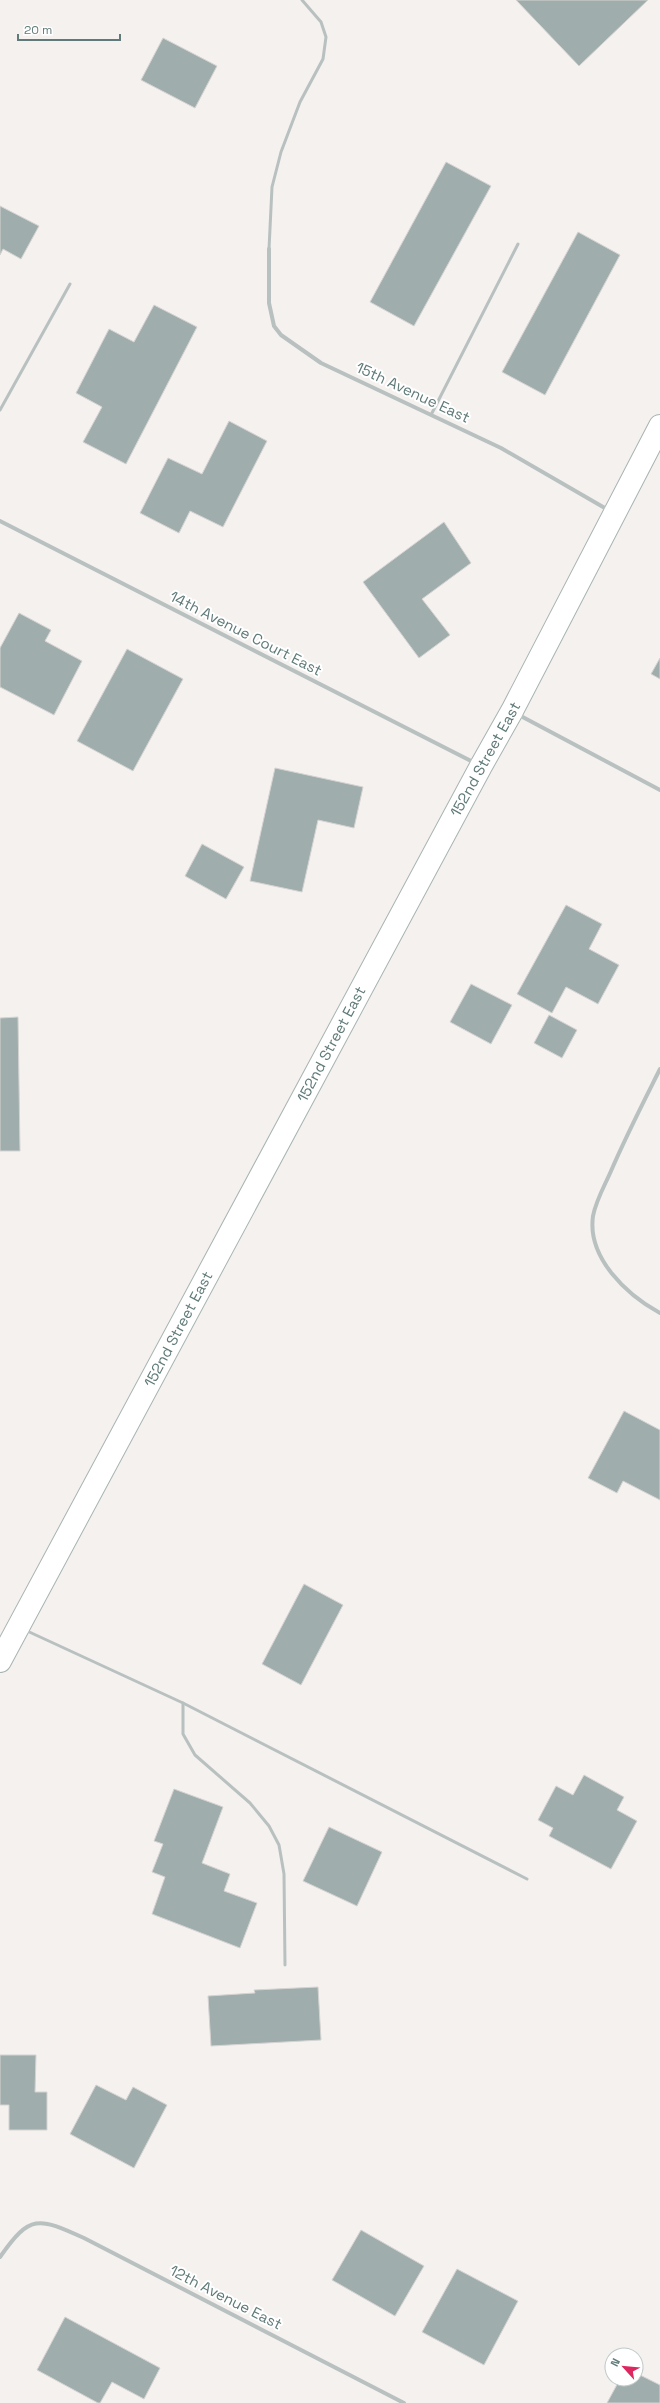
<svg xmlns="http://www.w3.org/2000/svg" width="660" height="2403" font-family="'Space Grotesk',sans-serif">
<style>
.building{fill:#9faeac;stroke:#d5d3d2}
.lines{fill:none;stroke-linecap:round;stroke-linejoin:round}
.secondary-casing{stroke:#a8b4b2;stroke-width:24}
.service{stroke:#b8c0c0;stroke-width:3}
.minor{stroke:#b8c0c0;stroke-width:4}
.secondary{stroke:#fff;stroke-width:22}
.labels{text-anchor:middle;dominant-baseline:central;stroke-width:4;stroke-linejoin:round;paint-order:stroke}
.street-label{font-size:15px;fill:#5f7a78;stroke:#fff}
</style>
<rect width="100%" height="100%" fill="#f4f1ef"/>
<!-- building -->
<g class="building">
<polygon points="516,0 648,0 579,66"/>
<polygon points="163,38 217,66 195,108 141,80"/>
<polygon points="446,162 491,186 414,326 370,302"/>
<polygon points="0,206 39,226 21,259 3,249 0,255"/>
<polygon points="578,232 620,255 545,395 502,372"/>
<polygon points="154,305 197,327 126,464 83,442 102,407 76,393 109,329 134,342"/>
<polygon points="229,421 267,441 223,527 190,511 179,533 140,513 168,458 202,474"/>
<polygon points="444,522 471,563 422,599 450,635 419,658 363,582"/>
<polygon points="19,613 51,630 45,641 82,661 54,715 0,687 0,648"/>
<polygon points="127,649 183,679 133,771 77,741"/>
<polygon points="660,658 660,679 651,674"/>
<polygon points="275,768 363,787 354,828 318,820 302,892 250,881"/>
<polygon points="202,844 244,867 226,899 185,876"/>
<polygon points="566,905 602,924 589,949 619,965 598,1004 566,987 552,1013 517,994"/>
<polygon points="471,984 512,1005 491,1044 450,1022"/>
<polygon points="549,1015 577,1030 562,1058 534,1043"/>
<polygon points="18,1017 20,1151 0,1151 0,1018"/>
<polygon points="624,1411 660,1430 660,1500 623,1481 617,1493 588,1478"/>
<polygon points="304,1584 343,1605 301,1685 262,1664"/>
<polygon points="584,1775 624,1797 617,1810 637,1821 611,1869 549,1836 553,1828 538,1820 556,1786 573,1795"/>
<polygon points="174,1789 223,1807 202,1863 230,1874 224,1891 257,1903 240,1948 152,1914 165,1877 152,1872 163,1844 154,1841"/>
<polygon points="329,1827 382,1852 357,1906 303,1881"/>
<polygon points="318,1987 321,2040 211,2046 208,1996 255,1993 254,1990"/>
<polygon points="0,2055 36,2055 35,2092 47,2092 47,2130 9,2130 9,2105 0,2105"/>
<polygon points="96,2085 126,2100 133,2087 167,2105 134,2168 70,2134"/>
<polygon points="361,2230 424,2266 395,2316 332,2280"/>
<polygon points="457,2269 518,2301 484,2365 422,2332"/>
<polygon points="65,2317 160,2368 144,2399 112,2382 100,2403 98,2403 37,2370"/>
<polygon points="636,2373 660,2385 660,2403 607,2403 620,2379 636,2379"/>
</g>
<g class="lines">
<!-- secondary casing -->
<g class="secondary-casing">
<polyline id="secondary" points="0,1661 481,766 512,711 660,426"/>
</g>
<!-- service -->
<g class="service">
<polyline points="269,249 272,187 281,152 300,102 323,59 326,37 321,22 302,0"/>
<polyline points="0,410 70,284"/>
<polyline points="432,413 518,244"/>
<polyline points="25,1630 183,1703 527,1879"/>
<polyline points="183,1703 183,1734 195,1755 250,1803 269,1826 279,1845 284,1874 285,1965"/>
</g>
<!-- minor -->
<g class="minor">
<polyline points="269,249 269,303 274,326 281,335 321,363 501,448 610,511"/>
<polyline points="0,521 475,763"/>
<polyline points="517,714 660,790"/>
<path d="M660 1069C643 1103 626 1136 611 1171 605 1185 596 1200 593 1216 587 1258 627 1295 660 1313"/>
<path d="M0 2257C30 2214 38 2217 84 2238L404 2403"/>
</g>
<!-- secondary -->
<use href="#secondary" class="secondary"/>
</g>
<g class="labels">
<!-- street labels -->
<g class="street-label">
<text transform="translate(413 392) rotate(25)">15th Avenue East</text>
<text transform="translate(246 633) rotate(27)">14th Avenue Court East</text>
<text transform="translate(485 759) rotate(-61)">152nd Street East</text>
<text transform="translate(331 1044) rotate(-62)">152nd Street East</text>
<text transform="translate(178 1329) rotate(-62)">152nd Street East</text>
<text transform="translate(226 2297) rotate(27)">12th Avenue East</text>
</g>
</g>
<!-- north arrow -->
<g transform="translate(624 2367) rotate(297)"><circle r="19" fill="#ffffff" stroke="#bfcac9"/>
<path d="M0-3L7 15L0 10L-7 15Z" fill="#dc2760"/>
<text y="-6" font-size="11" font-weight="bold" text-anchor="middle" fill="#5f7a78">N</text>
</g>
<!-- scale -->
<path d="M18 34v6h102v-6" fill="none" stroke="#5f7a78" stroke-width="2"/>
<text x="24" y="34" font-size="12" fill="#5f7a78" stroke="#ffffff" stroke-width="3" paint-order="stroke">20 m</text>
</svg>
